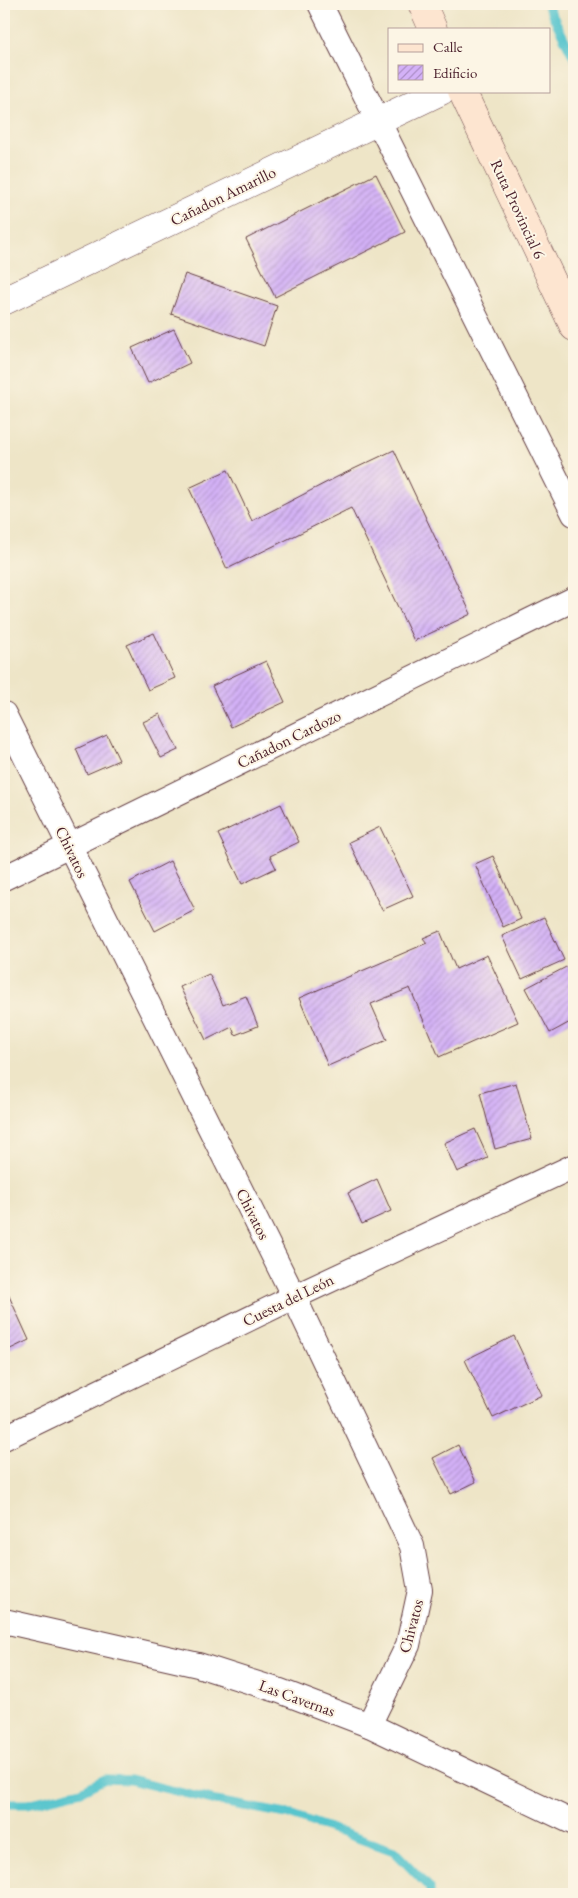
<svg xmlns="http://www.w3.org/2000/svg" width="578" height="1898" font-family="'EB Garamond',serif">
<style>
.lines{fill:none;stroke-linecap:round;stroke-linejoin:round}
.stream{stroke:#58c5cd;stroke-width:9}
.building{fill:url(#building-hatch)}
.minor-casing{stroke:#633d42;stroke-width:26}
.tertiary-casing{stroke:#633d42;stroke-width:29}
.secondary-casing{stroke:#633d42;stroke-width:29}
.minor{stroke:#fff;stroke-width:24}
.tertiary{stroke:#fff;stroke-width:28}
.secondary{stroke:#fde5d0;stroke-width:28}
.labels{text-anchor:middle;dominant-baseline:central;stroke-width:4;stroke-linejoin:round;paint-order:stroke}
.street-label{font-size:16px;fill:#4a1f2b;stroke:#fcf5e5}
</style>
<defs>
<pattern id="building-hatch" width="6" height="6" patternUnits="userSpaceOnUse" patternTransform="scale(1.25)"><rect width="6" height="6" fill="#d3b1f7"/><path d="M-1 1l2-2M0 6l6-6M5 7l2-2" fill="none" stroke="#ad8fc8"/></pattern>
</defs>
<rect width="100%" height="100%" fill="#fcf5e5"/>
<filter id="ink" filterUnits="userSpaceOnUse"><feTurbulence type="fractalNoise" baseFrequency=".02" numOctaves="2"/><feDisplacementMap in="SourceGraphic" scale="10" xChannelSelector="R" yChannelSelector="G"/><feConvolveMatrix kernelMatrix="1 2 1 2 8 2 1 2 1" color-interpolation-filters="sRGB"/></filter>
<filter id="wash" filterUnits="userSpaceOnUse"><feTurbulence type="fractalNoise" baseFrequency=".0096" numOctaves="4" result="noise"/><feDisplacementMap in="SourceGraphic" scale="20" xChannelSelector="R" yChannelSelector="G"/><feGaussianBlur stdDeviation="1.12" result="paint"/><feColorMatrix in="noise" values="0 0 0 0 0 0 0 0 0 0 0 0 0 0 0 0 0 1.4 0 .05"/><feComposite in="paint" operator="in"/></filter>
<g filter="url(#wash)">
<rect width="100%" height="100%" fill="#eee5c7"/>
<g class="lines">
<!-- stream -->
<g class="stream">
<polyline points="547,4 574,58"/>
<polyline points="4,1804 27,1804 81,1791 105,1779 130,1780 216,1801 292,1815 394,1851 430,1888 430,1894"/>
</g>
</g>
<g id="blocks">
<!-- building -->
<g class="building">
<polygon points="376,174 405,232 275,297 246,239"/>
<polygon points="185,274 277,306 264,346 171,314"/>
<polygon points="174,329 190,363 148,383 132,348"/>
<polygon points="394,450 471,614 414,641 351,508 227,569 189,488 228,470 252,521 337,477"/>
<polygon points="154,633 175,678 148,690 127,645"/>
<polygon points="266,661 285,702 231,727 212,686"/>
<polygon points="160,714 178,750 161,758 143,722"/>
<polygon points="107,735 119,760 87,774 76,749"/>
<polygon points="281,804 299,842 270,856 276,868 242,884 218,834"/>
<polygon points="380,827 413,896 382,910 349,842"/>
<polygon points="493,856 521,919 503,927 475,864"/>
<polygon points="170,861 195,910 155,931 130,882"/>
<polygon points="544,917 564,960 522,979 502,936"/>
<polygon points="440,931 456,969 487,955 518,1022 439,1057 410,988 371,1004 387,1040 328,1066 299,998 427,943 423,938"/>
<polygon points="568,966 574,977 574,1020 550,1033 526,988"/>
<polygon points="209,974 223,1005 246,996 258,1026 235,1035 232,1027 206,1040 180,987"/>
<polygon points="516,1083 532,1139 495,1149 480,1093"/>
<polygon points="475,1129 488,1158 457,1172 444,1143"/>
<polygon points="377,1179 391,1211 362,1224 348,1193"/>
<polygon points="4,1285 29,1340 4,1352"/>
<polygon points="514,1336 542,1395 493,1418 465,1360"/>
<polygon points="458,1445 476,1482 451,1494 433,1458"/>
</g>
</g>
</g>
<g filter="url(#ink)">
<use href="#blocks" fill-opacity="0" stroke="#633d42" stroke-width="1"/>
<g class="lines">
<!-- minor casing -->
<g class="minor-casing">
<g id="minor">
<polyline points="320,4 574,514"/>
<polyline points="4,714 294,1297 412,1546 420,1590 408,1645 369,1725"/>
<polyline points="4,878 574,599"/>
<polyline points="4,1438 294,1297 574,1166"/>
<polyline points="4,1621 198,1665 280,1691 369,1725 574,1823"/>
</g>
</g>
<!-- tertiary casing -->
<g class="tertiary-casing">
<polyline id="tertiary" points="4,301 441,91"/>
</g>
<!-- secondary casing -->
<g class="secondary-casing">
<g id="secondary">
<polyline points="422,4 433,29"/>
<polyline points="462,91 574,327"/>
</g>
</g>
<!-- minor -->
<use href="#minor" class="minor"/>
<!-- tertiary -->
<use href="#tertiary" class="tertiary"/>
<!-- secondary -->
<use href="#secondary" class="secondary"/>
</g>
</g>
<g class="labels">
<!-- street labels -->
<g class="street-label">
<text transform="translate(223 196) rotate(-26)">Cañadon Amarillo</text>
<text transform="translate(518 209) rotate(65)">Ruta Provincial 6</text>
<text transform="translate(289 739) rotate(-26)">Cañadon Cardozo</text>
<text transform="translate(72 852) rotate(64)">Chivatos</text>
<text transform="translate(253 1214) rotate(63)">Chivatos</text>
<text transform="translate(288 1300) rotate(-26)">Cuesta del León</text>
<text transform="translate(411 1626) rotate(-75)">Chivatos</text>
<text transform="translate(297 1698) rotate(20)">Las Cavernas</text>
</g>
</g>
<!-- margin -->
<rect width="578" height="1898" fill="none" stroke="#fcf5e5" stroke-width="20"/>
<!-- legend -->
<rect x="388" y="28" width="162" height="65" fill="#fcf5e5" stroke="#b59f9b"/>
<rect x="398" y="44" width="25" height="8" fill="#fde5d0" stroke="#b59f9b"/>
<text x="433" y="52" font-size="15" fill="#4a1f2b">Calle</text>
<rect x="398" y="65" width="25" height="15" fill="url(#building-hatch)" stroke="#b59f9b"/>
<text x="433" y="78" font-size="15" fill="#4a1f2b">Edificio</text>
</svg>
